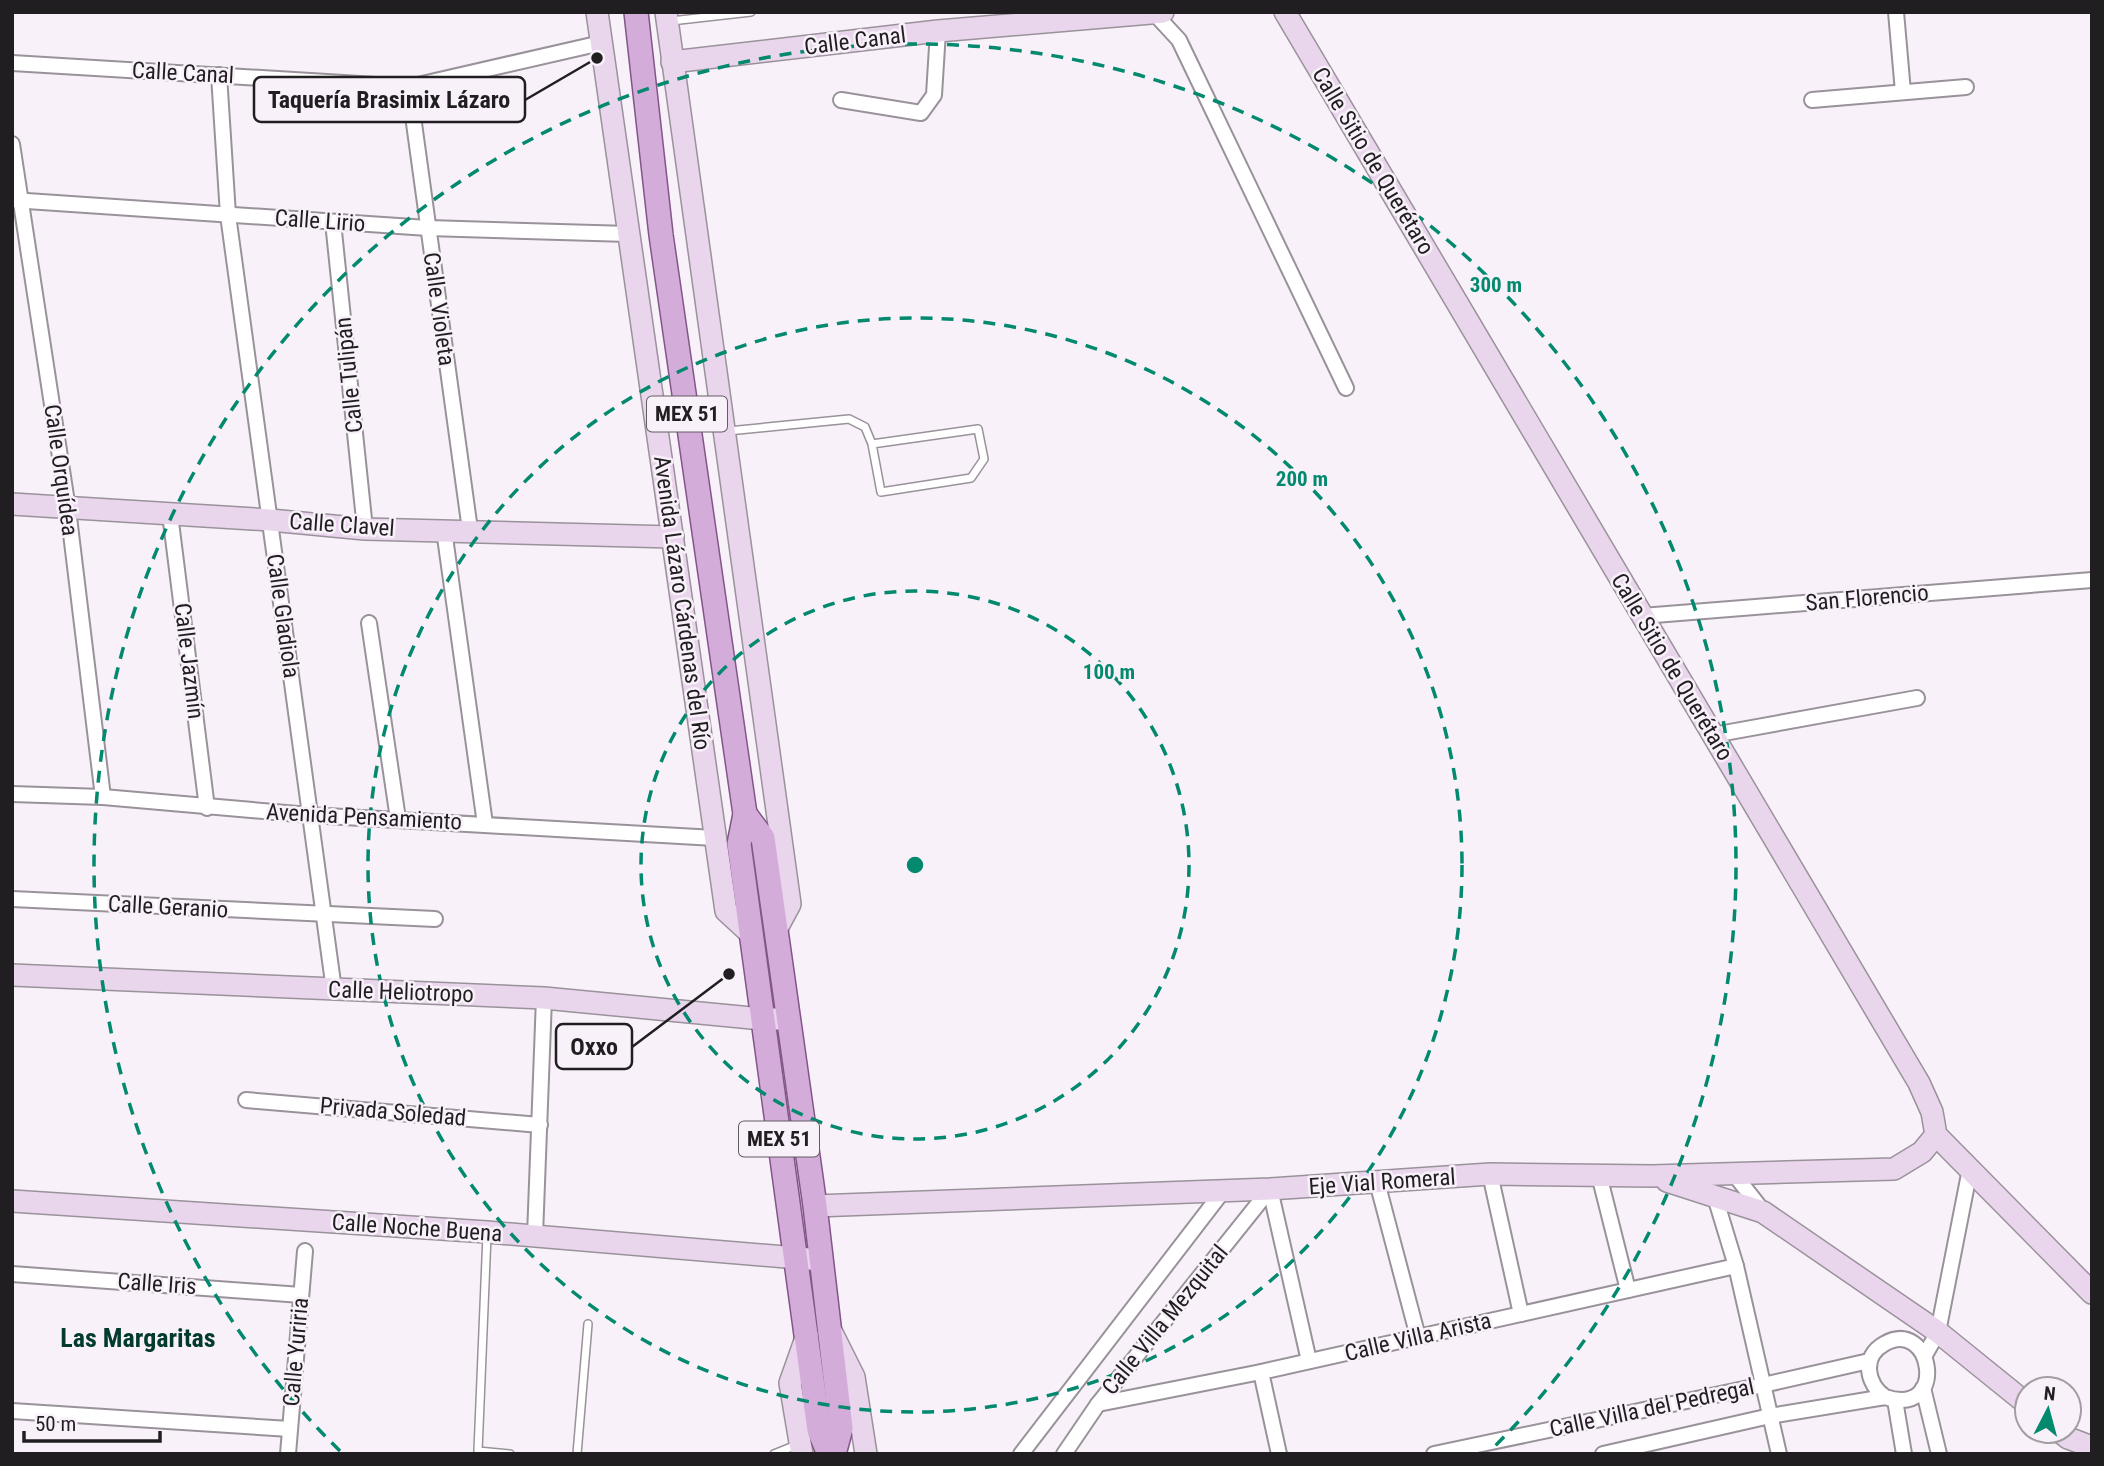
<svg xmlns="http://www.w3.org/2000/svg" width="2104" height="1466" font-family="'Roboto Condensed',sans-serif">
<style>
.lines{fill:none;stroke-linecap:round;stroke-linejoin:round}
.lane-casing{stroke:#9a929a;stroke-width:10}
.street-casing{stroke:#9a929a;stroke-width:18}
.secondary-casing{stroke:#9a929a;stroke-width:24}
.primary-casing{stroke:#825688;stroke-width:26}
.lane{stroke:#fff;stroke-width:7}
.street{stroke:#fff;stroke-width:14}
.secondary{stroke:#e9d5ec;stroke-width:21}
.primary{stroke:#d3acd9;stroke-width:23}
.ring{fill:none;stroke:#02896e;stroke-width:3.5;stroke-dasharray:12 9}
.labels{text-anchor:middle;dominant-baseline:central;stroke-width:5;stroke-linejoin:round;paint-order:stroke}
.shield{fill:#f9f1fa;stroke:#625d62;stroke-width:2}
.shield-label{font-size:21px;font-weight:bold;fill:#211e21}
.street-label{font-size:23px;fill:#211e21;stroke:#f9f1fa}
.quarter-label{font-size:26px;font-weight:bold;fill:#023b2e;stroke:#f9f1fa}
.centre{fill:#02896e;stroke:#f9f1fa;stroke-width:3.5}
.ring-label{font-size:21px;text-anchor:middle;font-weight:bold;fill:#02896e;stroke:#f9f1fa;stroke-width:5;stroke-linejoin:round;paint-order:stroke}
.leader{fill:none;stroke:#211e21;stroke-width:2.5}
.callout-dot{fill:#211e21;stroke:#f9f1fa;stroke-width:2.5}
.callout{fill:#f9f1fa;stroke:#211e21;stroke-width:2.5}
.callout-label{font-size:24px;text-anchor:middle;font-weight:bold;fill:#211e21}
</style>
<rect width="100%" height="100%" fill="#f9f1fa"/>
<g class="lines">
<!-- lane casing -->
<g class="lane-casing">
<g id="lane">
<polyline points="671,21 751,12"/>
<polyline points="728,431 849,419 865,427 872,444 881,492 971,478 984,459 978,429 872,444"/>
<polyline points="487,1235 478,1451 510,1454"/>
<polyline points="577,1454 588,1324"/>
<polyline points="774,1454 799,1444"/>
</g>
</g>
<!-- street casing -->
<g class="street-casing">
<g id="street">
<polyline points="1896,12 1903,92"/>
<polyline points="1155,14 1179,40 1346,388"/>
<polyline points="12,63 409,87 601,43"/>
<polyline points="219,75 228,215 334,990"/>
<polyline points="409,87 470,530"/>
<polyline points="841,100 921,113 934,95 938,31"/>
<polyline points="1812,100 1966,87"/>
<polyline points="12,144 68,509 103,797"/>
<polyline points="12,200 428,228 629,234"/>
<polyline points="333,222 365,529"/>
<polyline points="170,514 207,808"/>
<polyline points="444,530 485,824"/>
<polyline points="1642,616 2092,580"/>
<polyline points="369,623 398,819"/>
<polyline points="1713,735 1917,698"/>
<polyline points="12,794 103,797 309,815 715,838"/>
<polyline points="12,899 435,919"/>
<polyline points="246,1100 540,1125"/>
<polyline points="1490,1174 1521,1314"/>
<polyline points="1734,1174 1763,1211"/>
<polyline points="1599,1175 1628,1290"/>
<polyline points="1377,1182 1418,1337"/>
<polyline points="1270,1189 1309,1361"/>
<polyline points="1715,1197 1736,1266 1779,1454"/>
<polyline points="535,1236 544,998"/>
<polyline points="12,1274 301,1295"/>
<polyline points="1925,1355 1938,1332 1970,1169"/>
<polyline points="1261,1372 1279,1454"/>
<polyline points="1923,1388 1939,1454"/>
<polyline points="1895,1400 1904,1454"/>
<polyline points="1098,1404 1261,1372 1736,1266"/>
<polyline points="12,1411 290,1429"/>
<polyline points="288,1454 305,1251"/>
<polyline points="1021,1454 1223,1191"/>
<polyline points="1064,1454 1098,1404 1270,1189"/>
<polyline points="1434,1454 1763,1385 1869,1361"/>
<path d="M1603 1454 1770 1416 1885 1397C1950 1418 1932 1316 1884 1344 1861 1357 1867 1384 1885 1397"/>
</g>
</g>
<!-- secondary casing -->
<g class="secondary-casing">
<g id="secondary">
<polyline points="597,12 726,911 751,934"/>
<polyline points="666,12 790,904 776,930"/>
<polyline points="1285,12 1919,1083 1932,1112 1936,1135 2092,1293"/>
<polyline points="672,62 938,31 1163,12"/>
<polyline points="12,504 270,520 365,529 673,537"/>
<polyline points="12,975 544,998 762,1019 779,1019"/>
<polyline points="1667,1181 1763,1212 1938,1332 2027,1404"/>
<polyline points="12,1201 487,1232 821,1260"/>
<polyline points="815,1206 1270,1189 1490,1174 1652,1176 1894,1169 1922,1152 1936,1135"/>
<polyline points="832,1333 854,1377 866,1454"/>
<polyline points="2059,1431 2068,1438 2092,1447"/>
<polyline points="802,1454 790,1383 807,1335"/>
</g>
</g>
<!-- primary casing -->
<g class="primary-casing">
<g id="primary">
<polyline points="636,12 661,235 745,814 739,844 819,1430 829,1454"/>
<polyline points="745,814 763,838 815,1206 841,1428 834,1454"/>
</g>
</g>
<!-- lane -->
<use href="#lane" class="lane"/>
<!-- street -->
<use href="#street" class="street"/>
<!-- secondary -->
<use href="#secondary" class="secondary"/>
<!-- primary -->
<use href="#primary" class="primary"/>
</g>
<!-- distance rings -->
<g class="ring">
<circle cx="915" cy="865" r="274"/>
<circle cx="915" cy="865" r="547"/>
<path d="M340 1451A821 821 0 1 1 1490 1451"/>
</g>
<g class="labels">
<!-- shield labels -->
<g class="shield">
<rect x="647" y="396.5" width="80" height="35" rx="5"/>
<rect x="739" y="1121.5" width="80" height="35" rx="5"/>
</g>
<g class="shield-label">
<text x="687" y="414">MEX 51</text>
<text x="779" y="1139">MEX 51</text>
</g>
<!-- street labels -->
<g class="street-label">
<text transform="translate(855 41) rotate(-7)">Calle Canal</text>
<text transform="translate(183 73) rotate(3)">Calle Canal</text>
<text transform="translate(1373 161) rotate(59)">Calle Sitio de Querétaro</text>
<text transform="translate(320 221) rotate(4)">Calle Lirio</text>
<text transform="translate(439 309) rotate(82)">Calle Violeta</text>
<text transform="translate(349 375) rotate(-96)">Calle Tulipán</text>
<text transform="translate(61 470) rotate(82)">Calle Orquídea</text>
<text transform="translate(342 525) rotate(4)">Calle Clavel</text>
<text transform="translate(1867 598) rotate(-5)">San Florencio</text>
<text transform="translate(682 603) rotate(82)">Avenida Lázaro Cárdenas del Río</text>
<text transform="translate(283 616) rotate(82)">Calle Gladiola</text>
<text transform="translate(189 661) rotate(83)">Calle Jazmín</text>
<text transform="translate(1672 667) rotate(59)">Calle Sitio de Querétaro</text>
<text transform="translate(364 817) rotate(3)">Avenida Pensamiento</text>
<text transform="translate(168 907) rotate(3)">Calle Geranio</text>
<text transform="translate(401 992) rotate(2)">Calle Heliotropo</text>
<text transform="translate(393 1112) rotate(5)">Privada Soledad</text>
<text transform="translate(1382 1182) rotate(-4)">Eje Vial Romeral</text>
<text transform="translate(417 1228) rotate(4)">Calle Noche Buena</text>
<text transform="translate(157 1284) rotate(4)">Calle Iris</text>
<text transform="translate(1165 1320) rotate(-51)">Calle Villa Mezquital</text>
<text transform="translate(1418 1337) rotate(-13)">Calle Villa Arista</text>
<text transform="translate(296 1352) rotate(-85)">Calle Yuriria</text>
<text transform="translate(1652 1408) rotate(-12)">Calle Villa del Pedregal</text>
</g>
<!-- quarter labels -->
<g class="quarter-label">
<text x="138" y="1338">Las Margaritas</text>
</g>
</g>
<circle cx="915" cy="865" r="10" class="centre"/>
<g class="ring-label">
<text x="1496" y="292">300 m</text>
<text x="1302" y="486">200 m</text>
<text x="1109" y="679">100 m</text>
</g>
<!-- callouts -->
<path class="leader" d="M597 58L525 100M729 974L632 1047"/>
<g class="callout-dot">
<circle cx="597" cy="58" r="7"/>
<circle cx="729" cy="974" r="7"/>
</g>
<g class="callout">
<rect x="254" y="77" width="271" height="45" rx="7"/>
<rect x="556" y="1024" width="76" height="45" rx="7"/>
</g>
<g class="callout-label">
<text x="389" y="108">Taquería Brasimix Lázaro</text>
<text x="594" y="1055">Oxxo</text>
</g>
<!-- border -->
<rect width="2104" height="1466" fill="none" stroke="#211e21" stroke-width="28"/>
<!-- north arrow -->
<g transform="translate(2048 1410) rotate(6)"><circle r="33" fill="#f9f1fa" stroke="#a39da3" stroke-width="2"/>
<path d="M0-5L12 26L0 18L-12 26Z" fill="#02896e"/>
<text y="-10" font-size="19" font-weight="bold" text-anchor="middle" fill="#211e21">N</text>
</g>
<!-- scale -->
<path d="M24 1431v10h136v-10" fill="none" stroke="#211e21" stroke-width="3.5"/>
<text x="35" y="1431" font-size="21" fill="#211e21" stroke="#f9f1fa" stroke-width="5" paint-order="stroke">50 m</text>
</svg>
